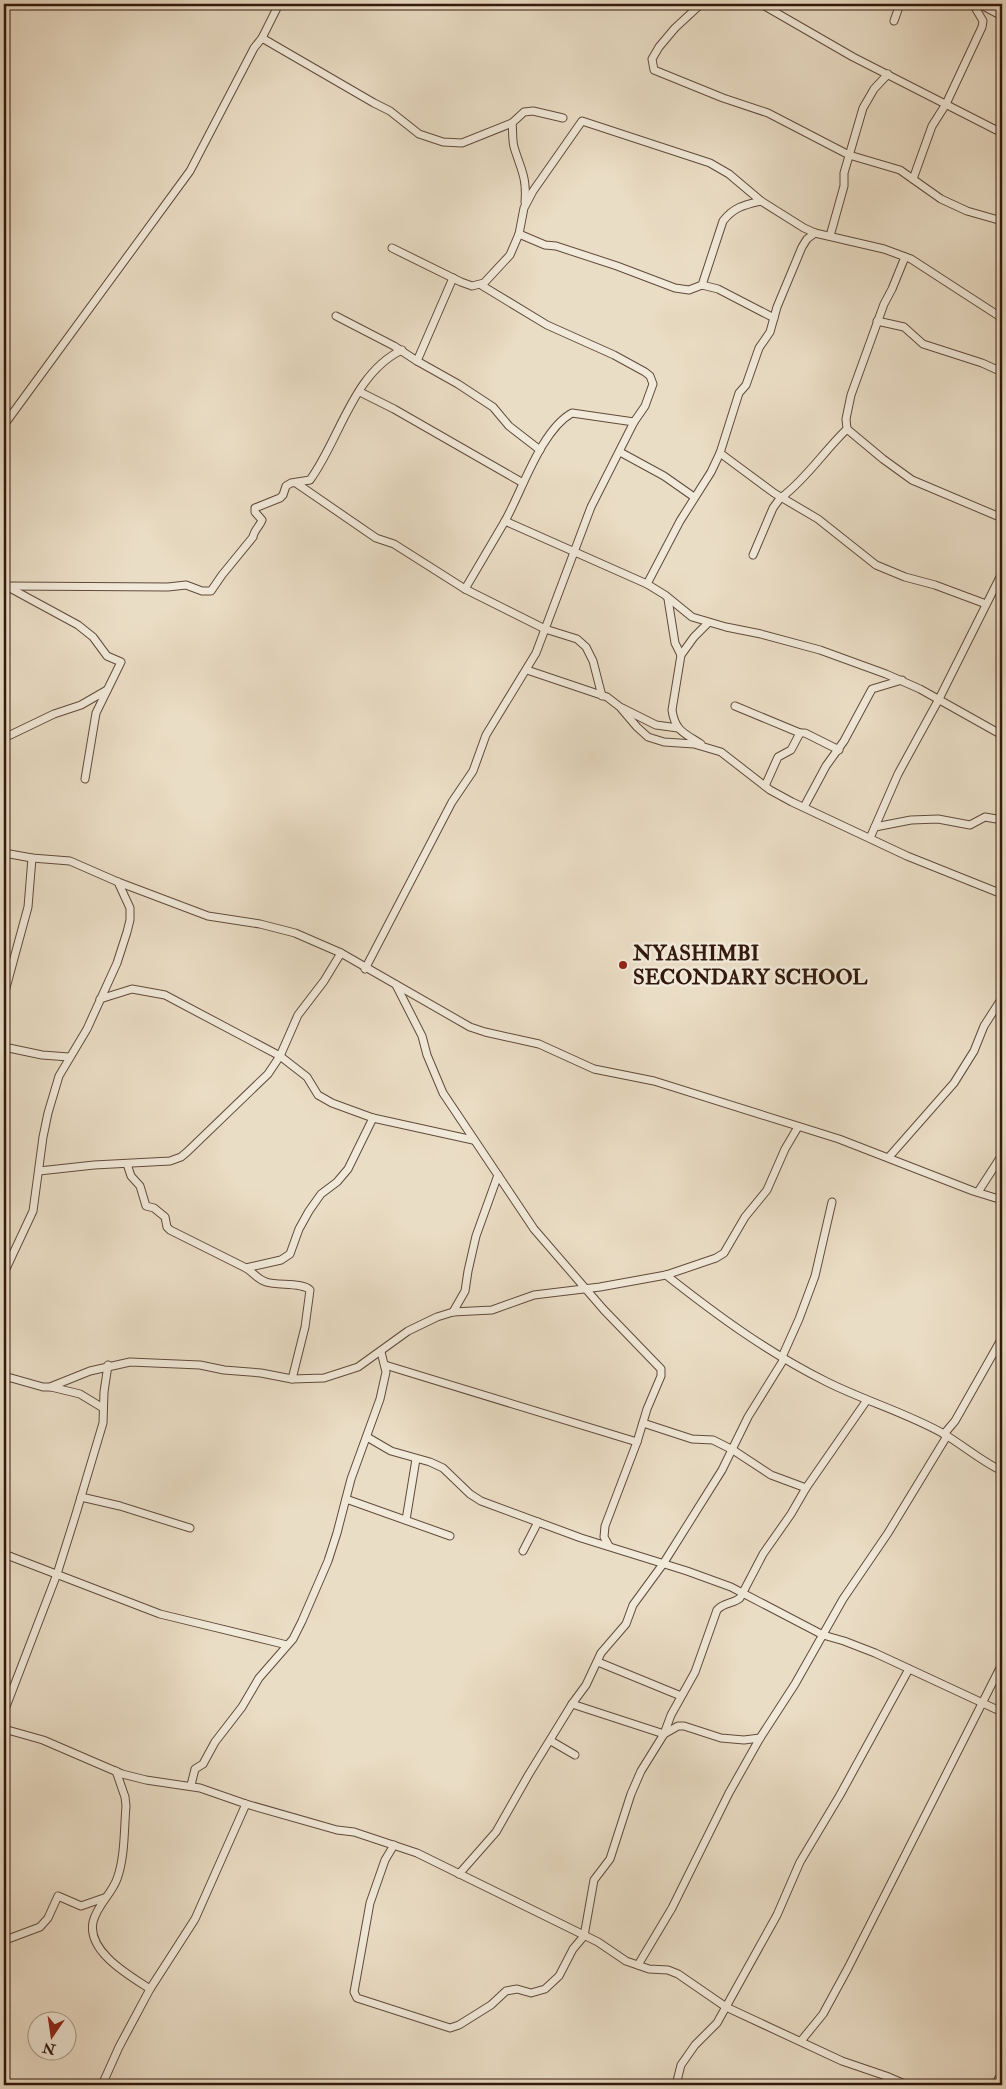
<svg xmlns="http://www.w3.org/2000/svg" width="1006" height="2089" font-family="'IM FELL Double Pica',serif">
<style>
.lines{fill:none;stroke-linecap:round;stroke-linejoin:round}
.street-casing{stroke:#604a3a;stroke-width:9}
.street{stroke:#f1e9d9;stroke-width:7}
.poi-dot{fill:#8f2418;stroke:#f1e9d9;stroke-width:2}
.labels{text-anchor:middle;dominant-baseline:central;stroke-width:5;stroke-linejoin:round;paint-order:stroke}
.poi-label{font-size:21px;font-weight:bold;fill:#32190c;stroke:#f1e9d9;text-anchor:start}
</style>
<rect width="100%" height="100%" fill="#eaddc5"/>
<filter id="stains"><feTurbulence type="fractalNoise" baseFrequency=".004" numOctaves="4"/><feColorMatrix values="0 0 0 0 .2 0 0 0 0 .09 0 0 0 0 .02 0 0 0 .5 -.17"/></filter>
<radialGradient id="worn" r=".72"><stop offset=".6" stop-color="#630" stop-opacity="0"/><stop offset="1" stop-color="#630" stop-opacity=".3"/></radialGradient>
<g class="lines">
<!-- street casing -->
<g class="street-casing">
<g id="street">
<polyline points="701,4 675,28 659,47 652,59 654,70 723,98 768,113 849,155 900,170 941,199 967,211 1002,221"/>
<polyline points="761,4 853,57 1002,133"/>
<polyline points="979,4 1002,16"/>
<polyline points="894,21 900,4"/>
<polyline points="262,38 374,103 390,111 419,134 443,142 462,143 512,123 524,112 533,111 563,118"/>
<path d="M512 123C513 130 512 139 514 147 521 170 527 177 525 202"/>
<polyline points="913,179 932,126 946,104 982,27 983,21 973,4"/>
<polyline points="815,233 807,239 802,247 777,307 770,332 759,348 746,385 739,393 720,453 711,472 680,521 647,584 665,595 692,617 726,627 761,634 820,650 886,674 920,689 1002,735"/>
<path d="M519 234 545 245 556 246 617 266 675 288 689 290 702 285 723 221C734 207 744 205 761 201"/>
<polyline points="830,236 844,186 844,173 863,108 874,89 888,74"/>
<polyline points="392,248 461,282 472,286 484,283 510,255 519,234 524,208 533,191 582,121 710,163 729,174 761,201 804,228 815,233 884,249 911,259 1002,318"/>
<polyline points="702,285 718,289 774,318"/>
<polyline points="336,316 394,346 417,361 458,384 493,407 509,426 540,450"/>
<polyline points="877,321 904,327 923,344 982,363 1002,372"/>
<polyline points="417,361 453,278"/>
<polyline points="360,392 394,409 523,483"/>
<polyline points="4,425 190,171 254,48 262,38 279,4"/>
<polyline points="847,429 883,459 912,480 1002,518"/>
<polyline points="620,452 664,476 694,497"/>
<polyline points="720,453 774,493 818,519 876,565 905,577 935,585 986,604"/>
<polyline points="296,483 376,538 394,544 465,589 545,629 577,639 586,647 593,661 602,696"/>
<path d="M782 497C807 478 824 451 847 429L846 419 851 395 884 304 892 289 905 257"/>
<path d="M505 521C522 491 541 430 572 413L634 422"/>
<polyline points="753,555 773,508 781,497"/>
<path d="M7 586 168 587 186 585 202 591H211L222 575 253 537C254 530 260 526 262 520L255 512V508L280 498 283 495 286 486 291 483 310 480C340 439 353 373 402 350"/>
<polyline points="8,587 78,625 93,637 107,656 121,662 96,713 85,779"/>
<polyline points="465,589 505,521 647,584"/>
<path d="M668 599 675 643 681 655 672 710C675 731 684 733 701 744"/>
<polyline points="681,655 694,637 708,623"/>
<polyline points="527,670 607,697 620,707 637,727 648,737 664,742 694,744 721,752 770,790 792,802 907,856 1002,894"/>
<polyline points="735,706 800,733"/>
<polyline points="622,708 656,725 678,728"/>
<polyline points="4,738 54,714 81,705 107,690"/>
<polyline points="765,786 778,757 791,750 800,733 805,733 839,750"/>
<polyline points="804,807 826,766 844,741 872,689 902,680"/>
<polyline points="875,827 911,820 938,819 970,825 985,817 1002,820"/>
<polyline points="870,838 898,774 939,699 1002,573"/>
<polyline points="4,853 32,858 70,861 118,882 208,916 260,924 295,933 341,953 470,1027 485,1032 539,1044 594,1069 654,1081 839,1139 973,1191 1002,1200"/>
<polyline points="365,969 452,802 473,771 486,735 536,653 591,507 634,422 645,406 653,384 650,376 645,372 614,355 547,325 481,285"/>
<polyline points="396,985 422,1036 427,1055 443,1093 534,1229 604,1310 661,1369 661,1376 647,1409 637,1442 605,1526 604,1537 609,1546"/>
<polyline points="4,995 28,907 32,858"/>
<polyline points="100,999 132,989 165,995 280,1056 307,1077 318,1095 332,1103 373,1118 473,1140"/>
<polyline points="4,1047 42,1055 69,1057"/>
<polyline points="889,1157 954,1083 974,1051 984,1026 1002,998"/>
<path d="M127 1164 131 1176 140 1186 146 1206 154 1208 165 1217 167 1227 170 1230 246 1268C254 1273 257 1279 266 1282 278 1286 302 1282 310 1290L305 1327 292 1379"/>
<polyline points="39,1171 94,1165 170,1161 181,1157 187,1152 268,1074 280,1056 298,1015 324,981 341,953"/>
<polyline points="978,1192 1002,1155"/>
<polyline points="246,1268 281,1260 290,1254 299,1229 309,1211 321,1194 337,1182 348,1169 373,1118"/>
<polyline points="4,1273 33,1211 43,1137 48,1113 59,1076 87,1029 117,963 127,932 130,920 130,908 118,882"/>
<path d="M666 1275C718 1316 767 1352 827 1382 865 1401 907 1413 944 1434 964 1446 981 1461 1002 1471"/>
<polyline points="453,1312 465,1291 468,1271 476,1236 498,1175"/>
<polyline points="782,1357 799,1319 815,1276 832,1202"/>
<polyline points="385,1365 637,1442"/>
<polyline points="4,1376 43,1387 50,1387 90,1371 130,1362 200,1365 224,1370 261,1373 292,1379 324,1378 358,1367 408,1331 437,1317 453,1312 492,1310 534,1295 600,1287 666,1275 716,1258 724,1253 745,1217 767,1190 785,1149 798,1127"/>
<polyline points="51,1387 80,1394 103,1408"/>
<polyline points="643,1423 692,1439 713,1440 733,1450 771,1475 806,1488"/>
<polyline points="944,1434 955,1421 1002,1338"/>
<polyline points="367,1437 391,1451 430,1462 443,1468 470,1494 481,1501 581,1538 687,1571 731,1587 823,1635 844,1641 875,1653 1002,1712"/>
<polyline points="81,1497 120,1506 190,1528"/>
<polyline points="346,1499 450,1536"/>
<polyline points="406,1520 416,1459"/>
<polyline points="523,1551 538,1522"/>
<polyline points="4,1554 160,1614 287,1645"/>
<polyline points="598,1662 681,1696"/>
<polyline points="572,1704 664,1734 678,1726 684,1726 721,1738 744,1740 760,1738"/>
<polyline points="4,1712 57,1574 75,1517 103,1423 104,1392 108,1365"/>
<polyline points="4,1729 43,1740 122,1774 146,1780 200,1788 246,1804 337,1830 354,1832 417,1853 598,1942 626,1961 649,1969 668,1970 678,1974 726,2007 842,2061 886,2076 907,2085"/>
<polyline points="551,1741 575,1755"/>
<path d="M116 1771 125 1797 126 1806C124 1830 125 1857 117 1879 111 1895 97 1905 93 1922 87 1952 130 1976 150 1989"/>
<polyline points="191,1785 195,1769 203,1764 215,1742 242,1707 259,1678 293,1639 302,1621 328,1561 337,1533 351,1479 380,1399 386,1372 381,1352"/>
<path d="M394 1845 385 1860 370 1903 354 1992 357 1998 450 2028 459 2025 491 2005 506 1991 517 1989 531 1993 545 1989 559 1976 573 1949 584 1936 594 1880 610 1859 631 1794 641 1771 664 1734 671 1715 695 1672 717 1610C724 1602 733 1604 740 1598L763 1554 791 1514 806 1488 867 1400"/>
<polyline points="459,1874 496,1832 529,1774 572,1704 586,1685 601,1653 626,1624 633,1605 663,1564 722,1470 748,1417 784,1359"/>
<polyline points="4,1939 8,1939 40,1927 48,1918 58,1896 81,1906 104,1898"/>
<polyline points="638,1965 672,1908 729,1793 760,1738 795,1684 843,1599 888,1533 947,1436"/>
<polyline points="801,2041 823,2014 848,1968 1002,1664"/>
<polyline points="102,2085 119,2047 150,1989 195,1919 246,1804"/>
<polyline points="676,2085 681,2065 695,2045 717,2023 777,1915 800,1862 840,1795 909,1669"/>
<polyline points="995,2085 1002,2073"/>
</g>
</g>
<!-- street -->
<use href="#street" class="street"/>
</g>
<!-- markers -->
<circle class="poi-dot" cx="623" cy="965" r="5"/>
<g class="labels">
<!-- poi labels -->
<g class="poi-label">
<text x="633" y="953">NYASHIMBI<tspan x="633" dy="24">SECONDARY SCHOOL</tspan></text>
</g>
</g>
<!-- margin -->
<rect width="1006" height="2089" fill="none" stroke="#eaddc5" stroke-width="20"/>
<rect x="5" y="5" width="996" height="2079" fill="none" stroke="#32190c" stroke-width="2.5"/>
<rect x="10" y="10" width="986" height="2069" fill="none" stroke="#32190c"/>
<!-- north arrow -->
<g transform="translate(52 2036) rotate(193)"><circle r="24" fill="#f1e9d9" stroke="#a59687"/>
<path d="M0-4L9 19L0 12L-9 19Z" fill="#8f2418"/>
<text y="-8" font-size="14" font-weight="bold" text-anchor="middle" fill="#32190c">N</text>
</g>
<rect width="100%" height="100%" filter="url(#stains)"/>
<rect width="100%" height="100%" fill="url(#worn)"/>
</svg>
